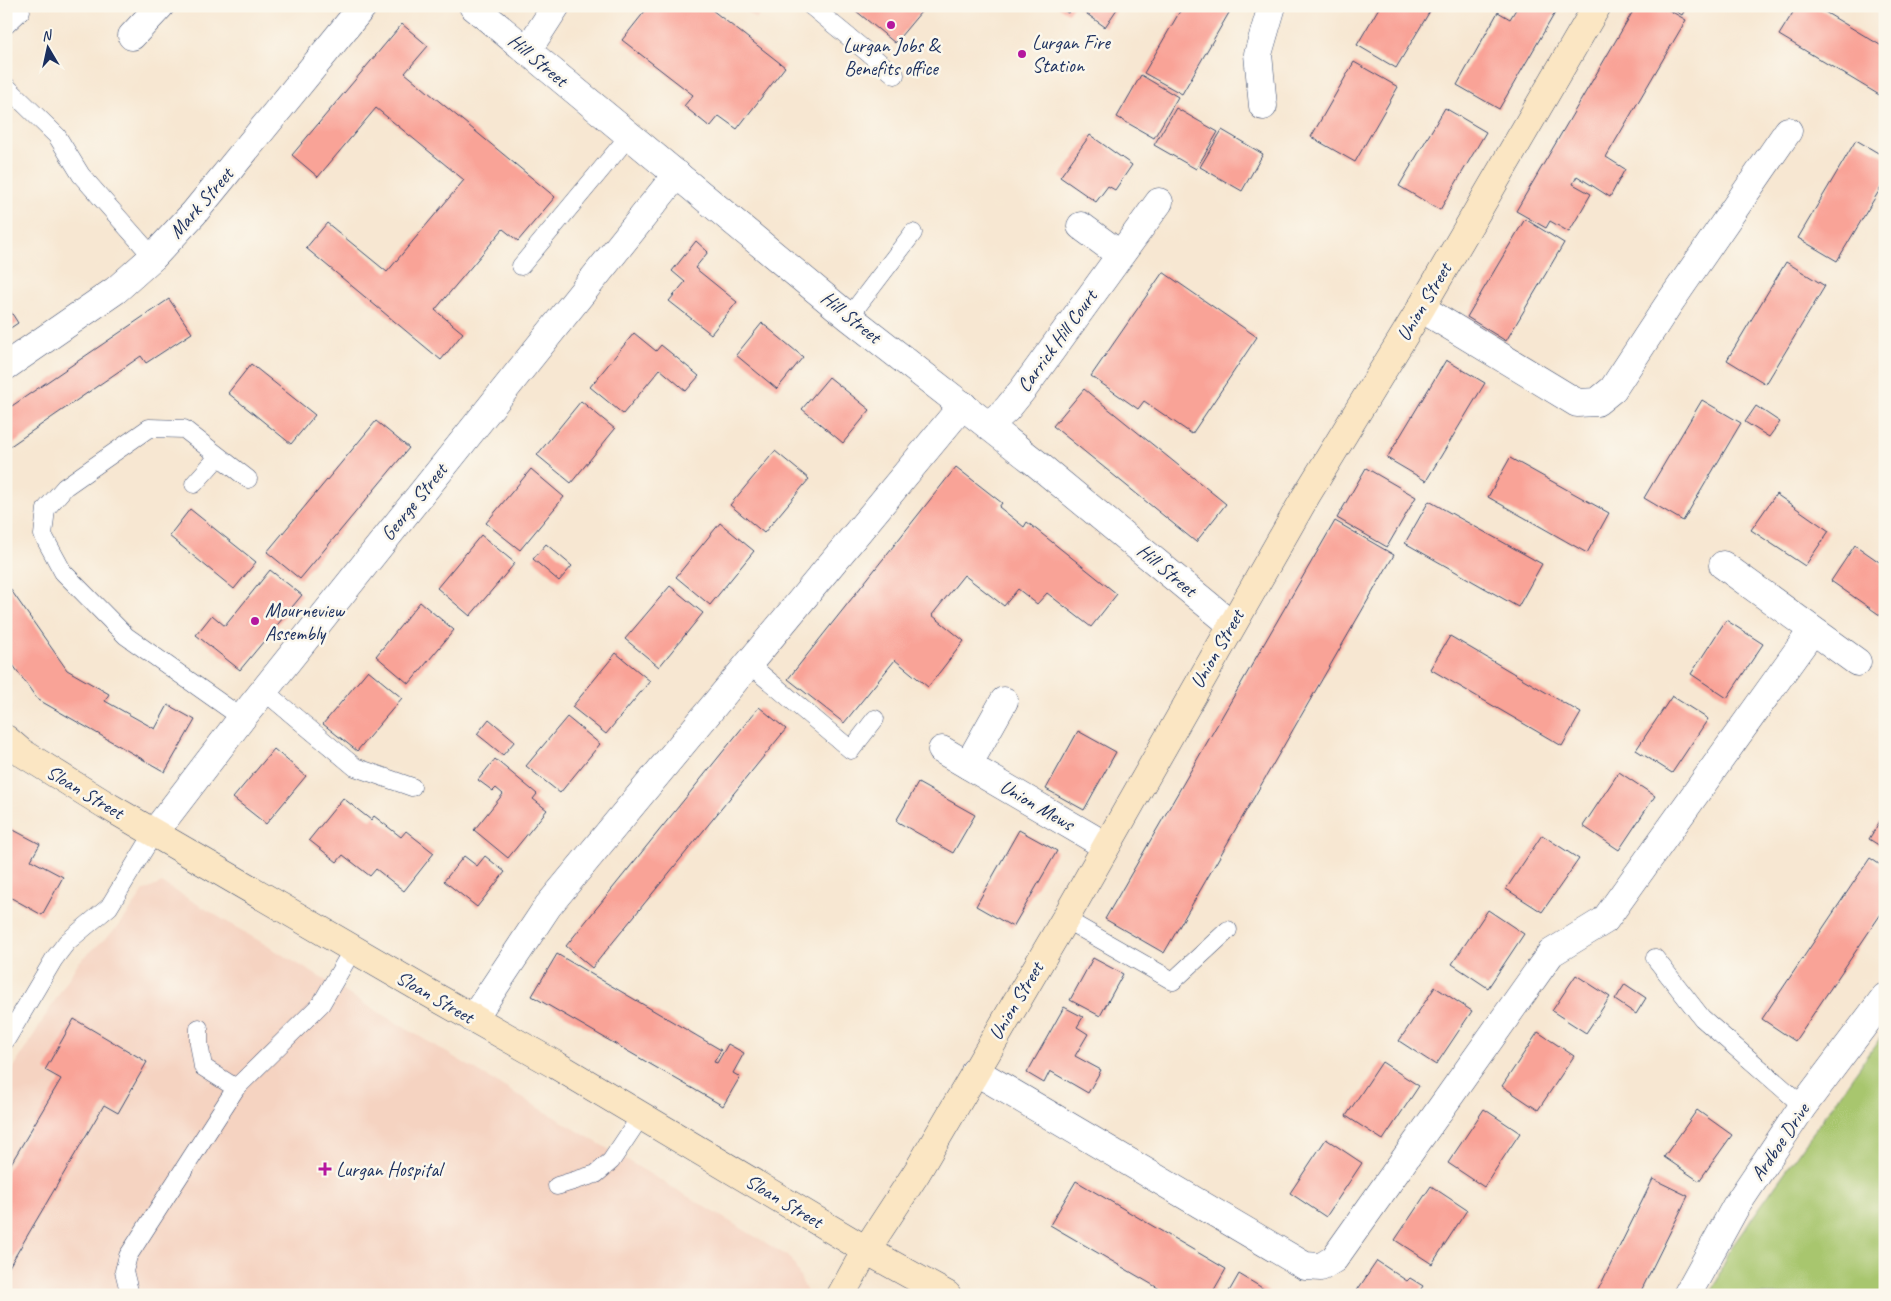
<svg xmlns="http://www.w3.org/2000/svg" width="1891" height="1301" font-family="Caveat,sans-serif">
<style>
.built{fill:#f5d3c1}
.green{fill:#a8c66e;stroke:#627a66}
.building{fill:#f9a397}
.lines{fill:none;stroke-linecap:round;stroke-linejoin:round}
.lane-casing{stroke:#3c4b6f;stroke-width:19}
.street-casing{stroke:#3c4b6f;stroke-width:29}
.secondary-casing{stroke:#3c4b6f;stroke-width:29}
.lane{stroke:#fff;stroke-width:18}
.street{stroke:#fff;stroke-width:28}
.secondary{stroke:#fbe6c3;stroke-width:28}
.poi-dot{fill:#b5179e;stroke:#fbf7ec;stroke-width:2}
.labels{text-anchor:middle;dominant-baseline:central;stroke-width:5;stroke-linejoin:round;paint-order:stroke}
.poi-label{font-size:20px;fill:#1b2f5e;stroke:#fbf7ec;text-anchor:start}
.street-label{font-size:20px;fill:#1b2f5e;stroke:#fbf7ec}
</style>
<rect width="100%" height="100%" fill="#fbf7ec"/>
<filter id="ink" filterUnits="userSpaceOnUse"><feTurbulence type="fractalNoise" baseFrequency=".02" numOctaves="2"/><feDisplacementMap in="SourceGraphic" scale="10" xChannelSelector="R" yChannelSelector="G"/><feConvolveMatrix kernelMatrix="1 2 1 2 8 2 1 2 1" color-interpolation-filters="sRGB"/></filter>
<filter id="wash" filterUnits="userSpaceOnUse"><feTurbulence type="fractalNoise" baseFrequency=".0096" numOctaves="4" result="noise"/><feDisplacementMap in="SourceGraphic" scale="20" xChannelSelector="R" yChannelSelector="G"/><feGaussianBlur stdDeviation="1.12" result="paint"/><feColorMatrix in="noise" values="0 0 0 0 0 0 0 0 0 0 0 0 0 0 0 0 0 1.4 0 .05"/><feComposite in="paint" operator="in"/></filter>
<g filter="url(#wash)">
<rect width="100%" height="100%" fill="#f7e7d2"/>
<!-- built -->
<g class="built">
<polygon points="740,6 765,6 756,19"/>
<polygon points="162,883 791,1258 807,1292 806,1295 6,1295 6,1080 78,963 119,926 144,891"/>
</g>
<!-- green -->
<polygon class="green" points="1881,1037 1885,1037 1885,1295 1711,1295 1728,1252"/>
<g id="blocks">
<!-- building -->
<g class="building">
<polygon points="649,6 707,6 785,67 737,129 719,116 710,127 684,106 693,95 622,40"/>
<polygon points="850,6 926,6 895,43"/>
<polygon points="1057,6 1073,6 1068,13"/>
<polygon points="1076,6 1119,6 1105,27"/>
<polygon points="1183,6 1221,6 1230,11 1182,94 1144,73"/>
<polygon points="1380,6 1433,6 1396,68 1357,45"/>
<polygon points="1518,6 1559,6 1499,109 1457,85 1498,12 1510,19"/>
<polygon points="1636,6 1662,6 1686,20 1606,157 1625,169 1610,197 1577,176 1573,184 1591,194 1569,232 1550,221 1546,228 1516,211"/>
<polygon points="1667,6 1687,6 1682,15"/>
<polygon points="1797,6 1815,6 1885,48 1885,89 1881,96 1779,35"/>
<polygon points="402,24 428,46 405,73 555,197 518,241 503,229 435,310 463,333 441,360 306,248 327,223 387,272 464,180 376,108 318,177 292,155"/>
<polygon points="1354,62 1398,87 1355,162 1311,137"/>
<polygon points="1141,75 1178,97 1154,138 1117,117"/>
<polygon points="1176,108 1218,132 1196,169 1154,145"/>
<polygon points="1445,108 1486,132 1440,210 1399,186"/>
<polygon points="1222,130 1263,154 1242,191 1200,167"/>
<polygon points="1090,135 1132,165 1115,190 1108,186 1096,202 1060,177"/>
<polygon points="1856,140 1885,157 1885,181 1837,261 1798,238"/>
<polygon points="1525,219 1564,243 1506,341 1467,317"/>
<polygon points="696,241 708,252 695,268 737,302 711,334 669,301 685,282 672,271"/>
<polygon points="1786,262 1825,286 1766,384 1727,360"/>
<polygon points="1163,272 1257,337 1192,434 1144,401 1138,409 1091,376"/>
<polygon points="169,299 192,333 146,363 141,356 6,449 6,410"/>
<polygon points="6,304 18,323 6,331"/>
<polygon points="762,323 803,357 777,389 736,355"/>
<polygon points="634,333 656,351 661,345 699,376 686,391 660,369 623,414 590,387"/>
<polygon points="1446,360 1485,383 1426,481 1387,458"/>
<polygon points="251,364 315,415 291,444 228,393"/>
<polygon points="829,377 870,410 843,443 802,409"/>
<polygon points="1084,389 1226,504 1196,542 1053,426"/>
<polygon points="1702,400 1741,423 1683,521 1644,498"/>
<polygon points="581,401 615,429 571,483 537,455"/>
<polygon points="1756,406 1780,422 1769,437 1745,422"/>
<polygon points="376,421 409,448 300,579 267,552"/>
<polygon points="775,451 809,479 764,533 730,505"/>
<polygon points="1510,458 1609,513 1587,553 1488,497"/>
<polygon points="956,467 1002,503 999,507 1024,527 1027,522 1117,594 1091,627 1047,593 1037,604 1018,589 1004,606 964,575 932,615 964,641 928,687 895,660 844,723 788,679"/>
<polygon points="1366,468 1416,497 1387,547 1337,518"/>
<polygon points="531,469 564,497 520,550 486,523"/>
<polygon points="1776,494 1829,531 1805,566 1751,530"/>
<polygon points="1429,501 1542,564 1518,607 1405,543"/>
<polygon points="190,509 256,562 234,589 169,536"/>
<polygon points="1335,521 1394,555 1164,953 1105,919"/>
<polygon points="720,523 754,551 710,605 676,577"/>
<polygon points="481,535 515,563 470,616 437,588"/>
<polygon points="546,544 572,566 559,581 533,559"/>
<polygon points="1855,545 1885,566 1884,618 1831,581"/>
<polygon points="270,570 302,595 240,670 196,635 212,615 225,626"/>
<polygon points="6,583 67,670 109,694 105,701 155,729 168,705 195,720 165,772 37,699 6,655"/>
<polygon points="670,586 703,613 659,667 625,639"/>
<polygon points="420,602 454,630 409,684 376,656"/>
<polygon points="1726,620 1763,644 1727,698 1691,674"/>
<polygon points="1450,636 1581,713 1562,746 1430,669"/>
<polygon points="616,653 650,681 606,734 572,707"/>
<polygon points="368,670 402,698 357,751 323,724"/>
<polygon points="1672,696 1708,719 1672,773 1636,750"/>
<polygon points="759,707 786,729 592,968 566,946"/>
<polygon points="567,717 600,744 560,793 526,766"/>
<polygon points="489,719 515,741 503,755 477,734"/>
<polygon points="1078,731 1116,752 1084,810 1046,789"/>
<polygon points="274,749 306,776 266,824 233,798"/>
<polygon points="495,759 537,794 533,799 547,810 508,858 474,830 503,794 496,788 493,791 478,780"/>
<polygon points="1619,772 1655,796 1619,850 1583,826"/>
<polygon points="918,783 975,815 953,853 896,821"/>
<polygon points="343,798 371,820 374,816 401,837 406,831 434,853 404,891 376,869 370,876 343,855 337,862 309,840"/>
<polygon points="1885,813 1885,849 1869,839"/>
<polygon points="6,826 40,844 31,860 63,877 42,915 6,895"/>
<polygon points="1019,830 1057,851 1013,927 976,906"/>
<polygon points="1542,835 1579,859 1542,912 1506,889"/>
<polygon points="464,856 477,866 485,856 505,872 477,907 444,881"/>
<polygon points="1870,858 1885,868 1885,908 1795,1041 1762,1019"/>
<polygon points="1488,910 1524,934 1488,988 1452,964"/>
<polygon points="557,954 721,1050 714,1062 717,1063 728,1044 744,1053 733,1073 740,1077 723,1106 532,996"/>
<polygon points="1093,958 1123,974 1100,1016 1070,1000"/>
<polygon points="1576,975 1610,997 1586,1033 1552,1011"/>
<polygon points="1625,984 1646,998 1636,1014 1615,1000"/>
<polygon points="1435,987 1472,1011 1436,1065 1399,1041"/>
<polygon points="1064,1007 1083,1017 1077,1027 1088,1034 1075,1056 1101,1070 1088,1093 1050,1071 1044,1083 1027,1073"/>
<polygon points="74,1019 147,1062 118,1113 104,1105 6,1272 6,1172 61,1079 45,1070"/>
<polygon points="1538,1032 1574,1056 1538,1110 1502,1086"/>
<polygon points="1382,1062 1419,1086 1383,1140 1346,1116"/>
<polygon points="1484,1109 1520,1133 1484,1187 1448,1163"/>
<polygon points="1697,1110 1732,1135 1699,1181 1664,1157"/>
<polygon points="1326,1139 1362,1163 1326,1217 1290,1193"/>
<polygon points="1653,1179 1688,1196 1639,1295 1603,1295 1597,1292"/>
<polygon points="1076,1181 1226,1269 1211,1295 1170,1295 1050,1225"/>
<polygon points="1431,1186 1467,1210 1432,1264 1395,1240"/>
<polygon points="1377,1261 1407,1281 1410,1278 1423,1286 1417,1295 1354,1295"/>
<polygon points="1239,1274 1264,1289 1273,1295 1227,1295"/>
</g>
</g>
</g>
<g filter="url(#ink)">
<use href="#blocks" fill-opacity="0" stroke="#3c4b6f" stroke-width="1"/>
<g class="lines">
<!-- lane casing -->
<g class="lane-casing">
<g id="lane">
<polyline points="811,6 895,75"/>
<polyline points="6,25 21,11"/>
<polyline points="6,86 57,136 81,175 153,257"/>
<polyline points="521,266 629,136"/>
<polyline points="849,317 913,233"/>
<polyline points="194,484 218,457"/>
<polyline points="749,664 851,750 875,719"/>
<polyline points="264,691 355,767 412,787"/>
<polyline points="242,718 126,636 63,572 43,535 46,509 65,487 149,428 184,429 248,479"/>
<polyline points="1065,919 1173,981 1228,930"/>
<polyline points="1655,958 1702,1018 1803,1106"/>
<polyline points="199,1028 199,1043 203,1067 236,1088"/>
<polyline points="6,1040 54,959 67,942 109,907 154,833"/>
<polyline points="557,1186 596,1174 611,1161 641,1116"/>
<polyline points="130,1295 124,1271 128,1256 236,1088 321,1004 353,949"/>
</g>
</g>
<!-- street casing -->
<g class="street-casing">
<g id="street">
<polyline points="473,6 849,317 1036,463 1231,624"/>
<polyline points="132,36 160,6"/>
<polyline points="527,51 556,6"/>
<polyline points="1263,106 1258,54 1272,6"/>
<polyline points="1081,226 1119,254"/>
<polyline points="1421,308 1577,403 1597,402 1613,389 1668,305 1788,131"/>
<polyline points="6,366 116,290 153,257 194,213 363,6"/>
<polyline points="989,425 1007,409 1024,388 1159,202"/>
<polyline points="1723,565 1857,662"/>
<polyline points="942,750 1106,846"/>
<polyline points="968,765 1004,701"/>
<polyline points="154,833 242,718 677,174"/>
<polyline points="473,1019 548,906 963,405"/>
<polyline points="975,1071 1305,1266 1321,1267 1334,1259 1551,953 1605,920 1812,631"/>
<polyline points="1687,1295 1736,1206 1803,1106 1885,997"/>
</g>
</g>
<!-- secondary casing -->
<g class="secondary-casing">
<g id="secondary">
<polyline points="6,739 21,752 106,805 427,992 556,1065 866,1250 947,1295"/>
<polyline points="841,1295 866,1250 917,1172 1065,919 1306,496 1421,308 1597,6"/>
</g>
</g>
<!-- lane -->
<use href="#lane" class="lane"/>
<!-- street -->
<use href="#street" class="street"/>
<!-- secondary -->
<use href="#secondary" class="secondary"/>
</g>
</g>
<!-- markers -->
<g class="poi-dot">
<circle cx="891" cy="25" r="5"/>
<circle cx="1022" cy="54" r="5"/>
<circle cx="255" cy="621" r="5"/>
<path d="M322.5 1161.5h5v5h5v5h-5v5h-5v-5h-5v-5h5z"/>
</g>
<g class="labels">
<!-- poi labels -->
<g class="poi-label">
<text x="1032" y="42">Lurgan Fire<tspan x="1032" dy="23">Station</tspan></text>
<text x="891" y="45" text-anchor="middle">Lurgan Jobs &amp;<tspan x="891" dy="23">Benefits office</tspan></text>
<text x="265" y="610">Mourneview<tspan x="265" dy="23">Assembly</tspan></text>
<text x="336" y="1169">Lurgan Hospital</text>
</g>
<!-- street labels -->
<g class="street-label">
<text transform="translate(538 60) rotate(40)">Hill Street</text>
<text transform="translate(201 203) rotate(-49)">Mark Street</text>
<text transform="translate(1424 302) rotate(-59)">Union Street</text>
<text transform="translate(851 317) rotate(39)">Hill Street</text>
<text transform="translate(1057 341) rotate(-54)">Carrick Hill Court</text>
<text transform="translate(414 502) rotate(-51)">George Street</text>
<text transform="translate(1167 570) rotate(40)">Hill Street</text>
<text transform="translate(1217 649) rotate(-60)">Union Street</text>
<text transform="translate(85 792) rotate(31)">Sloan Street</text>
<text transform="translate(1037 805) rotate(30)">Union Mews</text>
<text transform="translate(435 997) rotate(30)">Sloan Street</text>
<text transform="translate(1016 1001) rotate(-59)">Union Street</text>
<text transform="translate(1780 1142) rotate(-56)">Ardboe Drive</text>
<text transform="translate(784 1201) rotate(31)">Sloan Street</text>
</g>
</g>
<!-- margin -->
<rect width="1891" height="1301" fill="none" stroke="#fbf7ec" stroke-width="25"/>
<!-- north arrow -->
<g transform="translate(48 48) rotate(351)" stroke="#fbf7ec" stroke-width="4" paint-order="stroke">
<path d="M0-4L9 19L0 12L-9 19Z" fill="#1b2f5e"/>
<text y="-8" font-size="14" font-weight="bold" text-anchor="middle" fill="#1b2f5e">N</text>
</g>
</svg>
